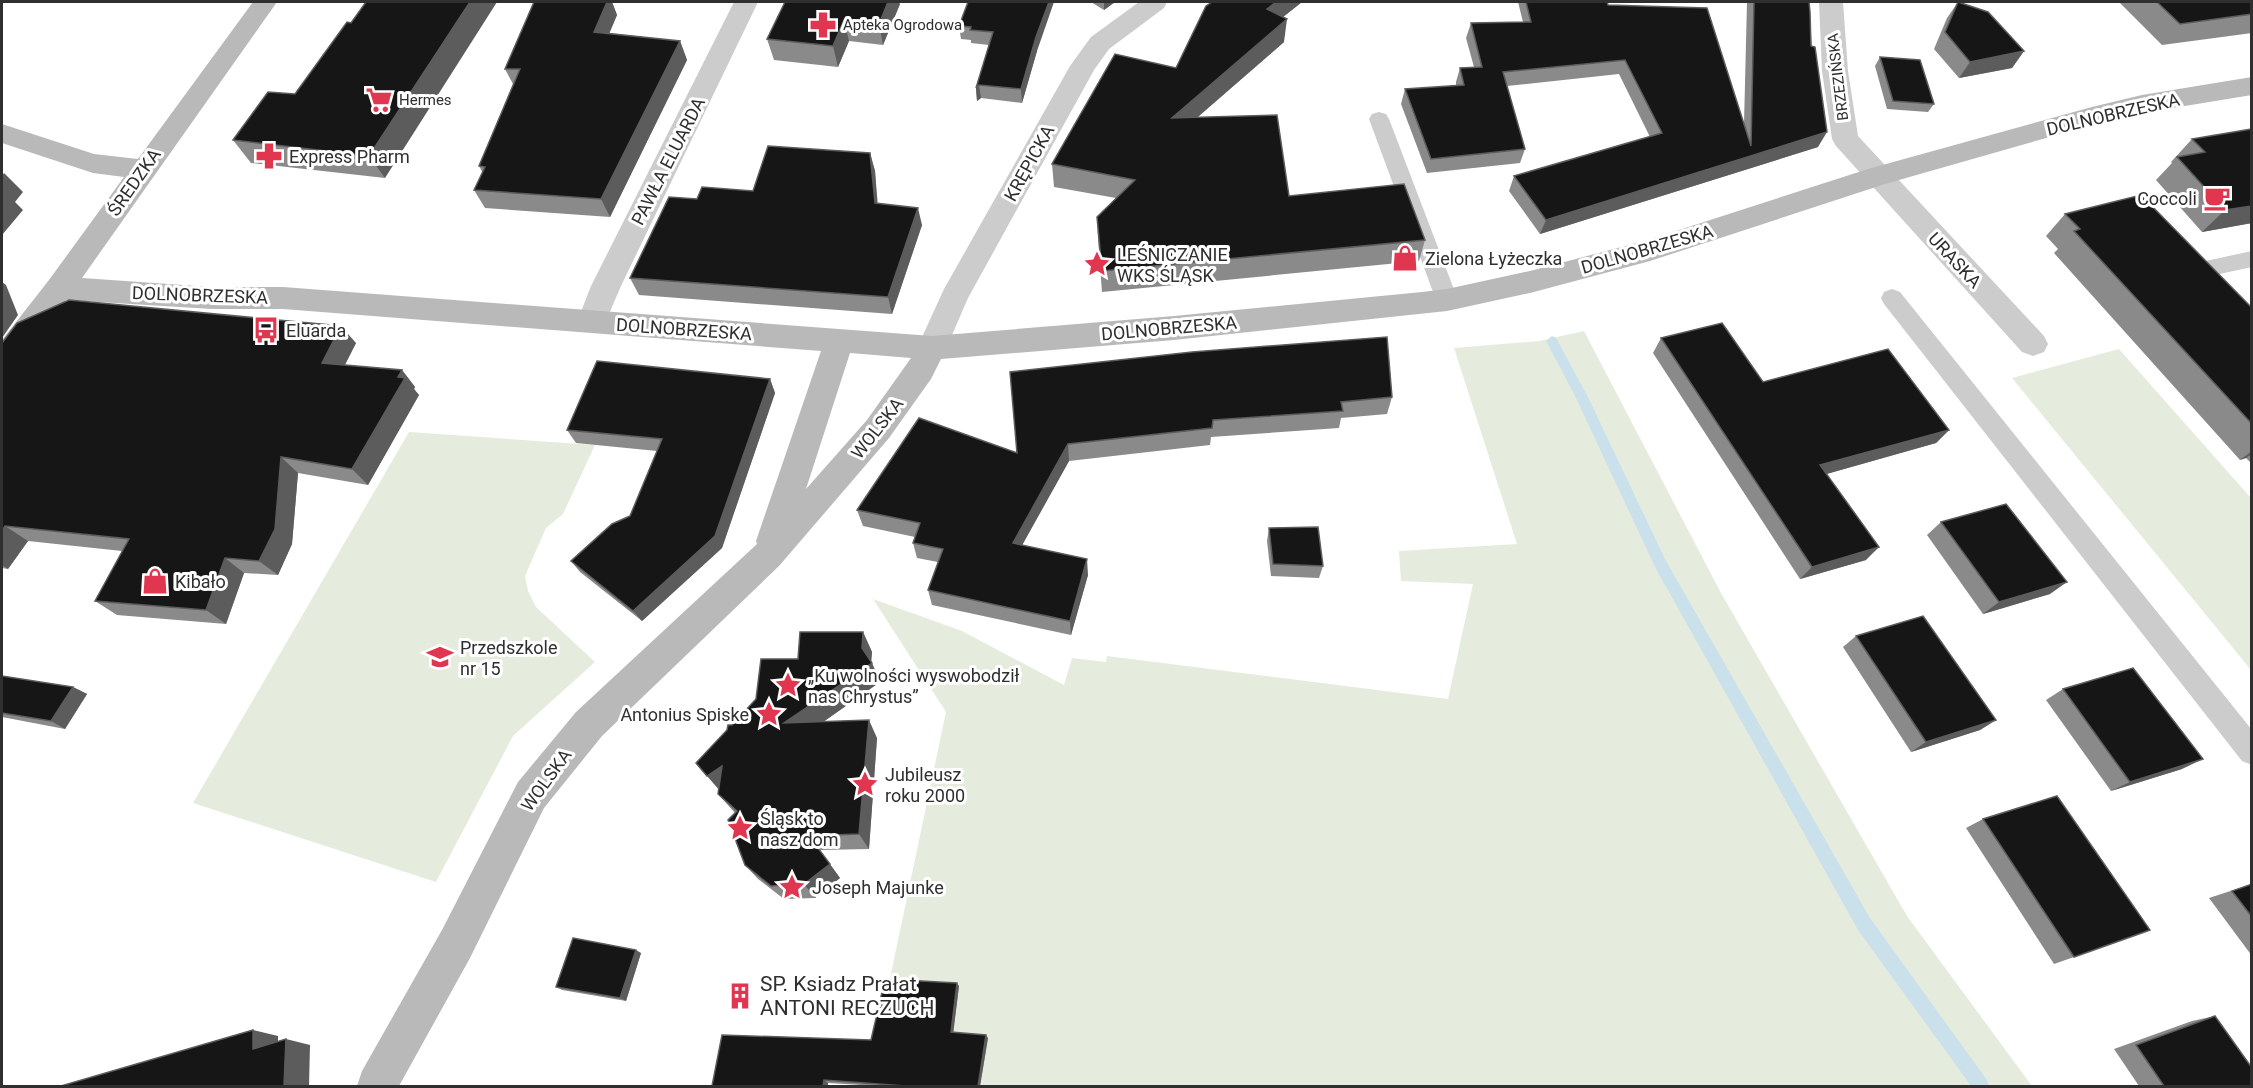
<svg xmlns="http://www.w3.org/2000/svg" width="2253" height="1088" font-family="Roboto,sans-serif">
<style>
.green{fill:#e6ecdd}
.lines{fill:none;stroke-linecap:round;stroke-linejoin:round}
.stream{fill:#cae1eb;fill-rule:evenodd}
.lane{fill:#ccc;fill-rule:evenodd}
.street{fill:#ccc;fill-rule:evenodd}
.secondary{fill:#b9b9b9;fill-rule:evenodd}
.wall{fill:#8a8a8a}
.shaded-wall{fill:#5c5c5c}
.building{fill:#161616;stroke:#5c5c5c;stroke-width:1.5}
.labels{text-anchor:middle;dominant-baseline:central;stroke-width:6;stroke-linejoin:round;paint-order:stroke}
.far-poi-label{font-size:15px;fill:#2f2f2f;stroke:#fff;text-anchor:start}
.far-street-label{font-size:15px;fill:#2f2f2f;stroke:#fff}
.street-label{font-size:18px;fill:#2f2f2f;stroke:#fff}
.poi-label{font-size:18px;fill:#2f2f2f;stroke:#fff;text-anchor:start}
.near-poi-label{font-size:21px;fill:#2f2f2f;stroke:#fff;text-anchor:start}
</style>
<rect width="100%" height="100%" fill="#fff"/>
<!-- green -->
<g class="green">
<polygon points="1584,331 1721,593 1907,916 2032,1086 980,1086 988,1038 953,1035 889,983 946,712 873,599 962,631 1064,685 1072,658 1106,662 1107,656 1448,699 1473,584 1401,581 1399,551 1517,544 1454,348 1539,341"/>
<polygon points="2119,349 2251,498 2251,670 2012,378"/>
<polygon points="409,432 595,445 563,514 546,528 525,576 528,591 536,607 595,662 513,736 436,882 193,803"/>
</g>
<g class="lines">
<!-- stream -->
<polygon class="stream" points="1552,336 1556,338 1587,395 1665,559 1870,918 1987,1080 1989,1086 1971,1086 1858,930 1655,567 1575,396 1546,341"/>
<!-- lane -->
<g class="lane">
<polygon points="1379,112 1386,114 1389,119 1458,300 1455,306 1447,309 1439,306 1436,300 1369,119 1372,114"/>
<polygon points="2252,251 2252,267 2201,278 2193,276 2190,270 2193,264 2201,262"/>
<polygon points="1892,289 1900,292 2252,730 2252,765 2242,761 1884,304 1881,298 1884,292"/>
</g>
<!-- street -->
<g class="street">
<polygon points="734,2 758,2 621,286 602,330 592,333 582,330 577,322 591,286"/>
<polygon points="1139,2 1167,2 1164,8 1109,49 1094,70 968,298 943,356 932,360 921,356 917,348 944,289 1070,66 1091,37"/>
<polygon points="1819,2 1843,2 1848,71 1858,136 2044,336 2048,344 2044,352 2033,356 2022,352 1836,146 1832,139 1822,71"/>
</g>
<!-- secondary -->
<path class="secondary" d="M253 2H277L82 278 212 287H283L932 336 1174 316 1422 292 1447 289 1530 271 1648 240 1868 169 2092 107 2142 95 2252 77V95L2142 113 2092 125 1885 184 1650 261 1530 293 1447 311 1174 340 941 359 931 379 889 438 779 566 602 736 544 808 470 958 399 1086H357L362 1071 442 930 518 782 576 712 757 544 756 541 821 351 283 309H212L66 300 13 369 2 373V340L49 280 124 177 93 173 2 143V124L94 154 138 159ZM850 353 911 358 867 420 806 489Z"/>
</g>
<!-- wall -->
<g class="wall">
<polygon points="534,2 612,2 617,15 609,33 680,41 687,60 610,217 485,208 474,190 483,173 479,166 513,84 505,69"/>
<polygon points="968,2 1037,51 1022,103 981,98 977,101 976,88 989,45 971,43 971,40 961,39 959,26"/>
<polygon points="1091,2 1115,2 1104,10"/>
<polygon points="1212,2 1302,2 1283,17 1284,42 1198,117 1289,196 1425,240 1419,261 1102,292 1098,239 1097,217 1116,198 1054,187 1052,164 1176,68"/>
<polygon points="1518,2 1607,2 1608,5 1744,124 1747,2 1809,2 1818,147 1540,234 1509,191 1514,176 1650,137 1619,74 1507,86 1525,149 1520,163 1427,173 1401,104 1405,89 1456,86 1456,82 1460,68 1474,67 1466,38 1471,23 1523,22"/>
<polygon points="1958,2 2024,51 2012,68 1959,78 1934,49 1947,18"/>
<polygon points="2119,2 2252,2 2252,33 2162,45"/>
<polygon points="900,4 883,45 849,41 838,67 774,60 767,39"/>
<polygon points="351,23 385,178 251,163 233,140 295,94"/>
<polygon points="1880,57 1934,104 1928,112 1887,109 1875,66"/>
<polygon points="2252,129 2252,223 2202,232 2156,180 2172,163 2171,162 2192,139"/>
<polygon points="870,153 875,171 877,203 922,225 892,314 639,295 630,278 753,191"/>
<polygon points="2065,214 2252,308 2252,464 2246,458 2240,460 2054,253 2058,249 2046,236"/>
<polygon points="1661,338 1763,382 1949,430 1936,443 1826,474 1866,560 1800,579 1653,353"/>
<polygon points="2,343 356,343 345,365 402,370 415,387 414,389 419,395 368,485 298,473 292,544 278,575 244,573 226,624 117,615 95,601 122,551 28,541 8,569 2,568"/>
<polygon points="1010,372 1392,397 1387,414 1341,418 1339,428 1211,437 1210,445 1069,461 1022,545 1088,575 1071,635 932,605 928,590 938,562 917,558 913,543 915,537 863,526 857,510 1017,453"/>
<polygon points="770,379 775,393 722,548 642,621 580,572 571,561 630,516 657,451 576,443 567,430"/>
<polygon points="1941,522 2050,594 1983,614 1927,535"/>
<polygon points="1269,528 1323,566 1319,578 1271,576 1267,541"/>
<polygon points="863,632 872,652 871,661 880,682 823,722 877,738 869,849 820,850 840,878 815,898 784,899 758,879 745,865 735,813 718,794 798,659"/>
<polygon points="1856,636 1996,720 1980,730 1911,752 1843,647"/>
<polygon points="2,676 73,687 87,694 65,729 2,717"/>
<polygon points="2063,689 2182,769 2111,791 2046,700"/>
<polygon points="1983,819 2074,957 2054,964 1966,828"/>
<polygon points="2252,884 2252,956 2209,898"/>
<polygon points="641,953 626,1001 562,990 556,987"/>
<polygon points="959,986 953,1032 988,1038 980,1086 878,1086 828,1083 828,1086 712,1086 871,1040"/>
<polygon points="2215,1016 2252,1086 2139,1086 2114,1049 2192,1021"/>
</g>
<!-- shaded-wall -->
<g class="shaded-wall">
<polygon points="470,2 497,2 385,178 369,156"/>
<polygon points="594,2 612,2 617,15 602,51 594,32"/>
<polygon points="888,2 899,2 900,4 883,45 879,24"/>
<polygon points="1049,2 1054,2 1037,51 1022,103 1021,89 1036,37"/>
<polygon points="1104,2 1115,2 1104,10"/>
<polygon points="1276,2 1302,2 1264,32 1267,9"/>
<polygon points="1287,19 1284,42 1171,140 1172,118"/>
<polygon points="844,20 849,41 838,67 833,46"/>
<polygon points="680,41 687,60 610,217 601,199"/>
<polygon points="2024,51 2012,68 1959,78 1970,62"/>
<polygon points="979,85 981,98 977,101 976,88"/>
<polygon points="1827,132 1818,147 1540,234 1546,220"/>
<polygon points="870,153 875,171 879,220 875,203"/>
<polygon points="4,173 23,192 15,202 23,210 2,235 2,176"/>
<polygon points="2252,206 2252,223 2202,232 2225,210"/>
<polygon points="918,208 922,225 892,314 888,297"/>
<polygon points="2,282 6,285 18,315 2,338"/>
<polygon points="341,326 356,343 337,380 322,363"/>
<polygon points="402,370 415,387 414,389 419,395 368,485 352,469"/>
<polygon points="770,379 775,393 722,548 642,621 633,611"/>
<polygon points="1949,430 1936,443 1809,479 1820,465"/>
<polygon points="1068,444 1069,461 1015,558 1013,543"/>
<polygon points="2252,451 2252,454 2246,458 2240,460"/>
<polygon points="281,457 298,473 292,544 278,575 259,561"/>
<polygon points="5,526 28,541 8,569 2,565 2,531"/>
<polygon points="1879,547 1866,560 1800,579 1812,567"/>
<polygon points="225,558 244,573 226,624 206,610"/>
<polygon points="1087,559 1088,575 1071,635 1070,621"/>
<polygon points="2067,582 2050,594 1983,614 1999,602"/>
<polygon points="863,632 872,652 871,664 872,663 880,682 796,741 784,723 862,648"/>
<polygon points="73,687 87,694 65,729 51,721"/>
<polygon points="869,720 877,738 869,849 859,834"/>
<polygon points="1996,720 1980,730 1911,752 1926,742"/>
<polygon points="2203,759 2182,769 2111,791 2130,782"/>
<polygon points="722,766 721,792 707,776"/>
<polygon points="809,836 840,878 815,898 804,884"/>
<polygon points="636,950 641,953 626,1001 620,998"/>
<polygon points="957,983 959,986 953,1035 951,1032"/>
<polygon points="253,1030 278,1036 278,1054 253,1049"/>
<polygon points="986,1035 988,1038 980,1086 978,1086"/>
<polygon points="286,1039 310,1045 309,1086 284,1086"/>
<polygon points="824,1080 828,1083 828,1086 823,1086"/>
</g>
<!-- building -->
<g class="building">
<polygon points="366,2 470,2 369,156 233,140 268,92 295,94 347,22 351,23"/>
<polygon points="534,2 607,2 594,32 680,41 601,199 474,190 485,167 479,166 520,69 505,69"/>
<polygon points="785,2 888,2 879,24 844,20 833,46 767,39"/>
<polygon points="968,2 1049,2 1036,37 1021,89 979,85 976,88 993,32 970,30 971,27 959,26"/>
<polygon points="1212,2 1276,2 1267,9 1287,19 1172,118 1277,115 1289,196 1404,184 1425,240 1102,271 1097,217 1135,180 1052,164 1115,54 1176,68 1206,6"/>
<polygon points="1526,2 1607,2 1608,5 1707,8 1751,146 1754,2 1809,2 1810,12 1811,46 1815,47 1827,132 1546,220 1514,176 1662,133 1625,60 1503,72 1525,149 1431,159 1405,89 1464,85 1460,68 1482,67 1471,23 1531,22"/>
<polygon points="1958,2 1988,12 2024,51 1970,62 1945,32"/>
<polygon points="2157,2 2252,2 2252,14 2180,24"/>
<polygon points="1880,57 1920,60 1934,104 1893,101"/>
<polygon points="2252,129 2252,206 2225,210 2177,157 2205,152 2192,139"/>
<polygon points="768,146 870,153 875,203 918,208 888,297 630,278 669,197 697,199 702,187 753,191"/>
<polygon points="2141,195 2252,308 2252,424 2074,231 2080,229 2065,214"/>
<polygon points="69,300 341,326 322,363 402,370 398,377 405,378 352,469 281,457 275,529 259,561 225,558 206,610 95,601 129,539 5,526 2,531 2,343 17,323"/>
<polygon points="1722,323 1763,382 1888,349 1949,430 1820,465 1879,547 1812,567 1661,338"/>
<polygon points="1387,337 1392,397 1341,402 1343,411 1213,420 1212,428 1068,444 1013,543 1087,559 1070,621 928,590 943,549 913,543 920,523 857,510 919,418 1017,453 1010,372 1192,352"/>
<polygon points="597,361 770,379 715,536 633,611 571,561 612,524 630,516 662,439 567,430"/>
<polygon points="2006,504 2067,582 1999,602 1941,522"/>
<polygon points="1318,527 1323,566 1273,564 1269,528"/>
<polygon points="1923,616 1996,720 1926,742 1856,636"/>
<polygon points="800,632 863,632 862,648 872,663 784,723 869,720 859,834 809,836 830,864 804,884 771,886 745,865 728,820 737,811 718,794 722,766 707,776 696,763 727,730 728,725 732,725 756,699 761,659 798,659"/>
<polygon points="2133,668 2203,759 2130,782 2063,689"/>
<polygon points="2,676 73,687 51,721 2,713"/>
<polygon points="2057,796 2150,930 2074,957 1983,819"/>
<polygon points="2252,884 2252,917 2232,891"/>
<polygon points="573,938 636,950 620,998 556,987"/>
<polygon points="885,979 957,983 951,1032 986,1035 978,1086 906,1086 824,1080 823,1086 712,1086 722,1035 871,1040"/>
<polygon points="2215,1016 2252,1068 2252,1086 2164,1086 2136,1045"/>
<polygon points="253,1030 253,1049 286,1039 284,1086 61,1086"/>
</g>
<!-- icons -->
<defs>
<g id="pharmacy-bare" transform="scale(2.07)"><path d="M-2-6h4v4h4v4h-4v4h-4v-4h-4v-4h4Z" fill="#e1364f" stroke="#fff" stroke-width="2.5" paint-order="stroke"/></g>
<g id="supermarket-bare" transform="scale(2.07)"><path d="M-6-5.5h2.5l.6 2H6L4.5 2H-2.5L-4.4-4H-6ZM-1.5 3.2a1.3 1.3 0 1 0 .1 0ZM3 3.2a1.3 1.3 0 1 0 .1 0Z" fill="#e1364f" stroke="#fff" stroke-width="2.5" paint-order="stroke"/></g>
<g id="cafe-bare" transform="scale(2.07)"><path d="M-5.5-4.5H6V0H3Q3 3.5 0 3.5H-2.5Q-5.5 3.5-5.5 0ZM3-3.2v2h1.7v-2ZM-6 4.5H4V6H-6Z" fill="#e1364f" stroke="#fff" stroke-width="2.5" paint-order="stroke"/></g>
<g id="shop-bare" transform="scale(2.07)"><path d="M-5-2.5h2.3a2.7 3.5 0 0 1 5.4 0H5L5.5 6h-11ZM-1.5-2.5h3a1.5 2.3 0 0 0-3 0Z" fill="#e1364f" stroke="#fff" stroke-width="2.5" paint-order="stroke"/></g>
<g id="sight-bare" transform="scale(2.07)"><path d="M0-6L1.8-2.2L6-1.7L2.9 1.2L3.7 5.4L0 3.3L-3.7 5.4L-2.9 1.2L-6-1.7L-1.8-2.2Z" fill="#e1364f" stroke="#fff" stroke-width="2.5" paint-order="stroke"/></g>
<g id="bus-bare" transform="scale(2.07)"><path d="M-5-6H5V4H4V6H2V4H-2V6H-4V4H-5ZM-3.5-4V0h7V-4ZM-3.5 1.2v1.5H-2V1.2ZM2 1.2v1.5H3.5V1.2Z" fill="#e1364f" stroke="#fff" stroke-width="2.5" paint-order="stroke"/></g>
<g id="school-bare" transform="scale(2.07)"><path d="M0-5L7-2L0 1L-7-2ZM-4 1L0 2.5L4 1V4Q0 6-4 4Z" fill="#e1364f" stroke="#fff" stroke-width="2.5" paint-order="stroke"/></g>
<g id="building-bare" transform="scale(2.07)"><path d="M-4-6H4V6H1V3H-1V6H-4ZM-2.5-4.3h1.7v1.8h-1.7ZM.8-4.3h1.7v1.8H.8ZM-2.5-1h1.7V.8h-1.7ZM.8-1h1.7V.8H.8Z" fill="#e1364f" stroke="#fff" stroke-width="2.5" paint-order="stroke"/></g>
</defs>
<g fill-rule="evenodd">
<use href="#pharmacy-bare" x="823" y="25"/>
<use href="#supermarket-bare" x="379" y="100"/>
<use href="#pharmacy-bare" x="269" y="156"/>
<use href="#cafe-bare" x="2217" y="198"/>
<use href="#shop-bare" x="1405" y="258"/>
<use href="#sight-bare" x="1097" y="264"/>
<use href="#bus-bare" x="266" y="330"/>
<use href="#shop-bare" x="155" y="581"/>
<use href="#school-bare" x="440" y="657"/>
<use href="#sight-bare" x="788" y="685"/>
<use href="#sight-bare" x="769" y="714"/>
<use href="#sight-bare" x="865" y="784"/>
<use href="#sight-bare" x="740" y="828"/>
<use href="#sight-bare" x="792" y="887"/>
<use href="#building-bare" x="740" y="996"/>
</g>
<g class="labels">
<!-- far-poi labels -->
<g class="far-poi-label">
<text x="843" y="25">Apteka Ogrodowa</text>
<text x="399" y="100">Hermes</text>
</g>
<!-- far-street labels -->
<g class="far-street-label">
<text transform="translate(1838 77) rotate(-97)">BRZEZIŃSKA</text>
</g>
<!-- street labels -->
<g class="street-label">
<text transform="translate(2113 114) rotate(-13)">DOLNOBRZESKA</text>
<text transform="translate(668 161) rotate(-63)">PAWŁA ELUARDA</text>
<text transform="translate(1029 163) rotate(-61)">KRĘPICKA</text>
<text transform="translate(134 182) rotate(-55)">ŚREDZKA</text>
<text transform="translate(1647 249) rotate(-16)">DOLNOBRZESKA</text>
<text transform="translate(1955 260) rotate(47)">URASKA</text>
<text transform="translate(200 295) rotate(2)">DOLNOBRZESKA</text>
<text transform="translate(1169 328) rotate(-5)">DOLNOBRZESKA</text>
<text transform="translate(684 329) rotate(4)">DOLNOBRZESKA</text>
<text transform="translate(877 428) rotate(-52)">WOLSKA</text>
<text transform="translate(546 780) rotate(-54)">WOLSKA</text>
</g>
<!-- poi labels -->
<g class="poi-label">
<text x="289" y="156">Express Pharm</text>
<text x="2197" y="198" text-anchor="end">Coccoli</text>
<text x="1117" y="254">LEŚNICZANIE<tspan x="1117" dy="21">WKS ŚLĄSK</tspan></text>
<text x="1425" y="258">Zielona Łyżeczka</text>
<text x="286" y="330">Eluarda</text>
<text x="175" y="581">Kibało</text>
<text x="460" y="647">Przedszkole<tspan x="460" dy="21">nr 15</tspan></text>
<text x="808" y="675">„Ku wolności wyswobodził<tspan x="808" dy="21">nas Chrystus”</tspan></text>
<text x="749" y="714" text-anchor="end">Antonius Spiske</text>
<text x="885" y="774">Jubileusz<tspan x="885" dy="21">roku 2000</tspan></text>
<text x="760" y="818">Śląsk to<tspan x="760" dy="21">nasz dom</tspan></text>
<text x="812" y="887">Joseph Majunke</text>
</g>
<!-- near-poi labels -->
<g class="near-poi-label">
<text x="760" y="984">SP. Ksiadz Prałat<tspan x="760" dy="24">ANTONI RECZUCH</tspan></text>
</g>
</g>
<!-- border -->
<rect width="2253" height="1088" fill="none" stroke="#2f2f2f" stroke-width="6"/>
</svg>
